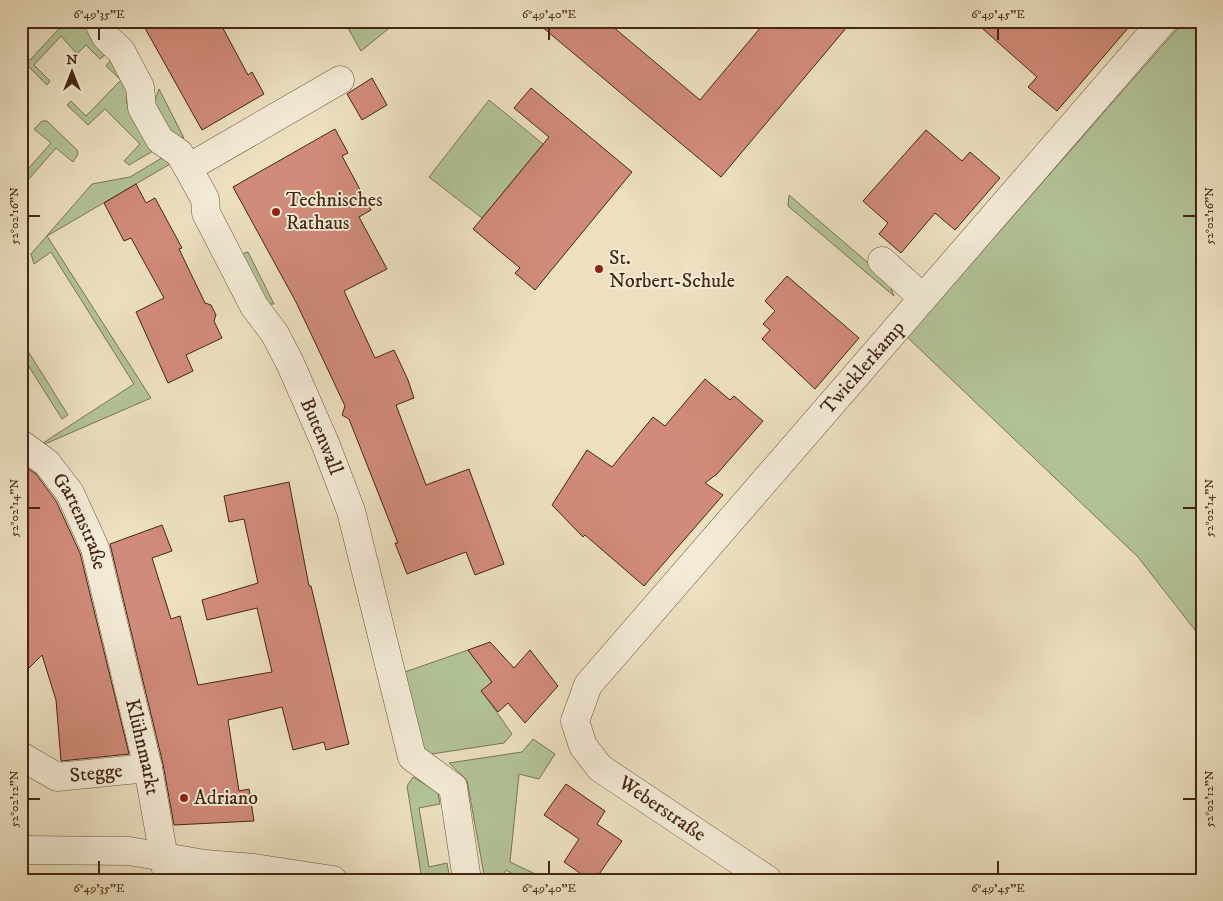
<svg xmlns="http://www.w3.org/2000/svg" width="1223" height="901" font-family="'IM FELL DW Pica',serif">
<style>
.green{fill:#b2c397;stroke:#7b7554}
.building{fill:#d18b7a;stroke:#442711}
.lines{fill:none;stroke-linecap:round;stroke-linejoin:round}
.minor-casing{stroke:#6e553d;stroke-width:29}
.minor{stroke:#f3ebd7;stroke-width:28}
.ticks{fill:none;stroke:#442711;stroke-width:2}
.poi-dot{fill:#8f2418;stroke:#f3ebd7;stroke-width:2}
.labels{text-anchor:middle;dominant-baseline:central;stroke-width:4;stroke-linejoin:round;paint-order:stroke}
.poi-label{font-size:20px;fill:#442711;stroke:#f3ebd7;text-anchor:start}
.street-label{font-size:20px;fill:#442711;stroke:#f3ebd7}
.neatline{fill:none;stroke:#442711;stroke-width:2}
.ticks-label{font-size:12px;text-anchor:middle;fill:#442711}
</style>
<rect width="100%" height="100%" fill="#ece0c1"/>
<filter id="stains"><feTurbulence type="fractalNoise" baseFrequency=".004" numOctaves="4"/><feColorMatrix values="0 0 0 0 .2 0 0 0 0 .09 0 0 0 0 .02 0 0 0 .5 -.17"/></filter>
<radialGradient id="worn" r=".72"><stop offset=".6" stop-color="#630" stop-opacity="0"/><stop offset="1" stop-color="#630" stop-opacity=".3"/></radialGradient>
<!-- green -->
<g class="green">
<polygon points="66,21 90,21 107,53 100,59 86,45 77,54 61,36 34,65 50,81 47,85 21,59 21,53 30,60"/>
<polygon points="344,21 398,21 361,51"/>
<polygon points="1184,21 1202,21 1202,639 1138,557 907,337"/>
<polygon points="111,60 128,92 126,102 153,151 129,165 124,161 140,144 105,109 88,125 67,105 71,101 86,116 121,80 106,66"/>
<polygon points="159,89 184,138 173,136 153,105"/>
<polygon points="489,100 543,144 482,218 429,177"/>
<polygon points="42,121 47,121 77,150 78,154 73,162 56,148 21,188 21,177 51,143 34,129"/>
<polygon points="165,156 170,164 47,236 151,398 45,444 43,443 134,384 51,252 34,264 31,254 92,184 130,177"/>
<polygon points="789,195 888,280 894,296 788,206"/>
<polygon points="248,252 274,304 262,304 241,265 244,253"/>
<polygon points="21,340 68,415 62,419 21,354"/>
<polygon points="468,650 492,682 482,691 512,734 504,743 425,755 402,673"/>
<polygon points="533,739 555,754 539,779 519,774 510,862 548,880 523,880 506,870 500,880 485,880 467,780 449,763 522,752"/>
<polygon points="413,777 438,792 440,804 419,808 429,867 447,863 450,880 422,880 407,786"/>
</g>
<!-- building -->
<g class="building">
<polygon points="141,21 219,21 248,75 252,72 264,94 202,130"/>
<polygon points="535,21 606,21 700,100 766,21 852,21 721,177"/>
<polygon points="974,21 1134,21 1057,111 1028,87 1037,77"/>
<polygon points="372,78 387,105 362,120 347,94"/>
<polygon points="531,88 632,172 535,290 515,273 520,268 473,229 549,137 514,108"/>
<polygon points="335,129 348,153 342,156 371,210 359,217 387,269 344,291 375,358 394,350 408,380 414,398 396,405 426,485 469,469 504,564 475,575 466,552 407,574 395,543 398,543 349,419 342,415 345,406 296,302 233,187"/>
<polygon points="926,130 962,161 970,152 1000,178 955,230 935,213 901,253 879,234 888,223 863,201"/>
<polygon points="136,184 146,203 155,198 182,248 179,249 205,303 211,305 216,315 214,321 222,338 186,355 193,371 168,383 136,312 164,298 131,238 124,241 104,203"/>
<polygon points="787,276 859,338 815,389 762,339 770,330 763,324 775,311 765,301"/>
<polygon points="705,379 730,400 734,396 763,421 717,474 705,483 723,495 644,586 585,535 583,537 552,505 587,450 612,467 653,417 665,426"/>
<polygon points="21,464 36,474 56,501 80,553 129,754 61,761 56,700 42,655 21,676"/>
<polygon points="289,482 309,586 311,586 349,744 326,750 324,742 293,750 282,707 228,720 239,791 249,789 254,821 174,825 163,764 110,544 162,525 172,551 152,558 171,619 180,616 198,685 272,672 257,608 207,620 202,600 258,583 244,519 229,522 224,496"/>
<polygon points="490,642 514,668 530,650 558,686 525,723 508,703 498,712 481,691 492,682 468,650"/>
<polygon points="566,784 605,811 597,824 622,841 595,880 590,880 564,862 579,839 544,815"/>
</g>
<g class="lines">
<!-- minor casing -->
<g class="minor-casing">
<g id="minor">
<path id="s1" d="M98 21 106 37 121 51 140 87 142 108 160 140 179 153 188 168 205 199 206 213 254 306 275 334 290 363 325 443 351 511 412 757 453 787 467 880"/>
<polyline points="188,168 340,80"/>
<polyline points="882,261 923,298"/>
<path id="s2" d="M21 444 47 463 70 493 95 548 148 768 168 880"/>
<path id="s3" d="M21 756 57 777 148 768"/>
<polyline points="21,850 129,851 205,864 254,868 333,880"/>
<path id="s4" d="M768 880 600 768 583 746 575 721 588 685 1163 21"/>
</g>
</g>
<!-- minor -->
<use href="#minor" class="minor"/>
</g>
<!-- ticks -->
<path class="ticks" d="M99 28V40M549 28V40M998 28V40M28 216H40M1183 216H1196M28 508H40M1183 508H1196M28 799H40M1183 799H1196M99 861V874M549 861V874M998 861V874"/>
<!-- markers -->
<g class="poi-dot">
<circle cx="276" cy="212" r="5"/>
<circle cx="599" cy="269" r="5"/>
<circle cx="184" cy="798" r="5"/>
</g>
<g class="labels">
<!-- poi labels -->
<g class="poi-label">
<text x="286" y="200">Technisches<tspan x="286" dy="23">Rathaus</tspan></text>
<text x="609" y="258">St.<tspan x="609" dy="23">Norbert-Schule</tspan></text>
<text x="194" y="798">Adriano</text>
</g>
<!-- street labels -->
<g class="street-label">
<text stroke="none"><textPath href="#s4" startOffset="714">Twicklerkamp</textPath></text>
<text stroke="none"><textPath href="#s1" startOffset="479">Butenwall</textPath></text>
<text stroke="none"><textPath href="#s2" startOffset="100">Gartenstraße</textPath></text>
<text stroke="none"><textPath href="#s2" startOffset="335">Klühnmarkt</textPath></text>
<text stroke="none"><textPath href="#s3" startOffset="81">Stegge</textPath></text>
<text transform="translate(662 809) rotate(34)">Weberstraße</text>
</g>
</g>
<!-- margin -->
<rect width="1223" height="901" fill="none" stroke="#ece0c1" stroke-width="55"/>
<!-- north arrow -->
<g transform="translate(72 72)" stroke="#f3ebd7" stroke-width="4" paint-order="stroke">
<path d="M0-4L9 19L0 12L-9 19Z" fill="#442711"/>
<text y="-8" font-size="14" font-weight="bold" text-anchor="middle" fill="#442711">N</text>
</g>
<rect x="28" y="28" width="1168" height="846" class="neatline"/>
<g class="ticks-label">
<text x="99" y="18">6°49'35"E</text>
<text x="549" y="18">6°49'40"E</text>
<text x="998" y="18">6°49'45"E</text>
<text transform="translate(14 216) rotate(-90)" y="4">52°02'16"N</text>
<text transform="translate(1209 216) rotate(-90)" y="4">52°02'16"N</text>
<text transform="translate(14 508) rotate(-90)" y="4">52°02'14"N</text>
<text transform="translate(1209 508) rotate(-90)" y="4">52°02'14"N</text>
<text transform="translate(14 799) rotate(-90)" y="4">52°02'12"N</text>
<text transform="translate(1209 799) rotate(-90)" y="4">52°02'12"N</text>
<text x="99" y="892">6°49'35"E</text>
<text x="549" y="892">6°49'40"E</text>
<text x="998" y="892">6°49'45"E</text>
</g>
<rect width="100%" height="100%" filter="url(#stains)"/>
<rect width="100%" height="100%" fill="url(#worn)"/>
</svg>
